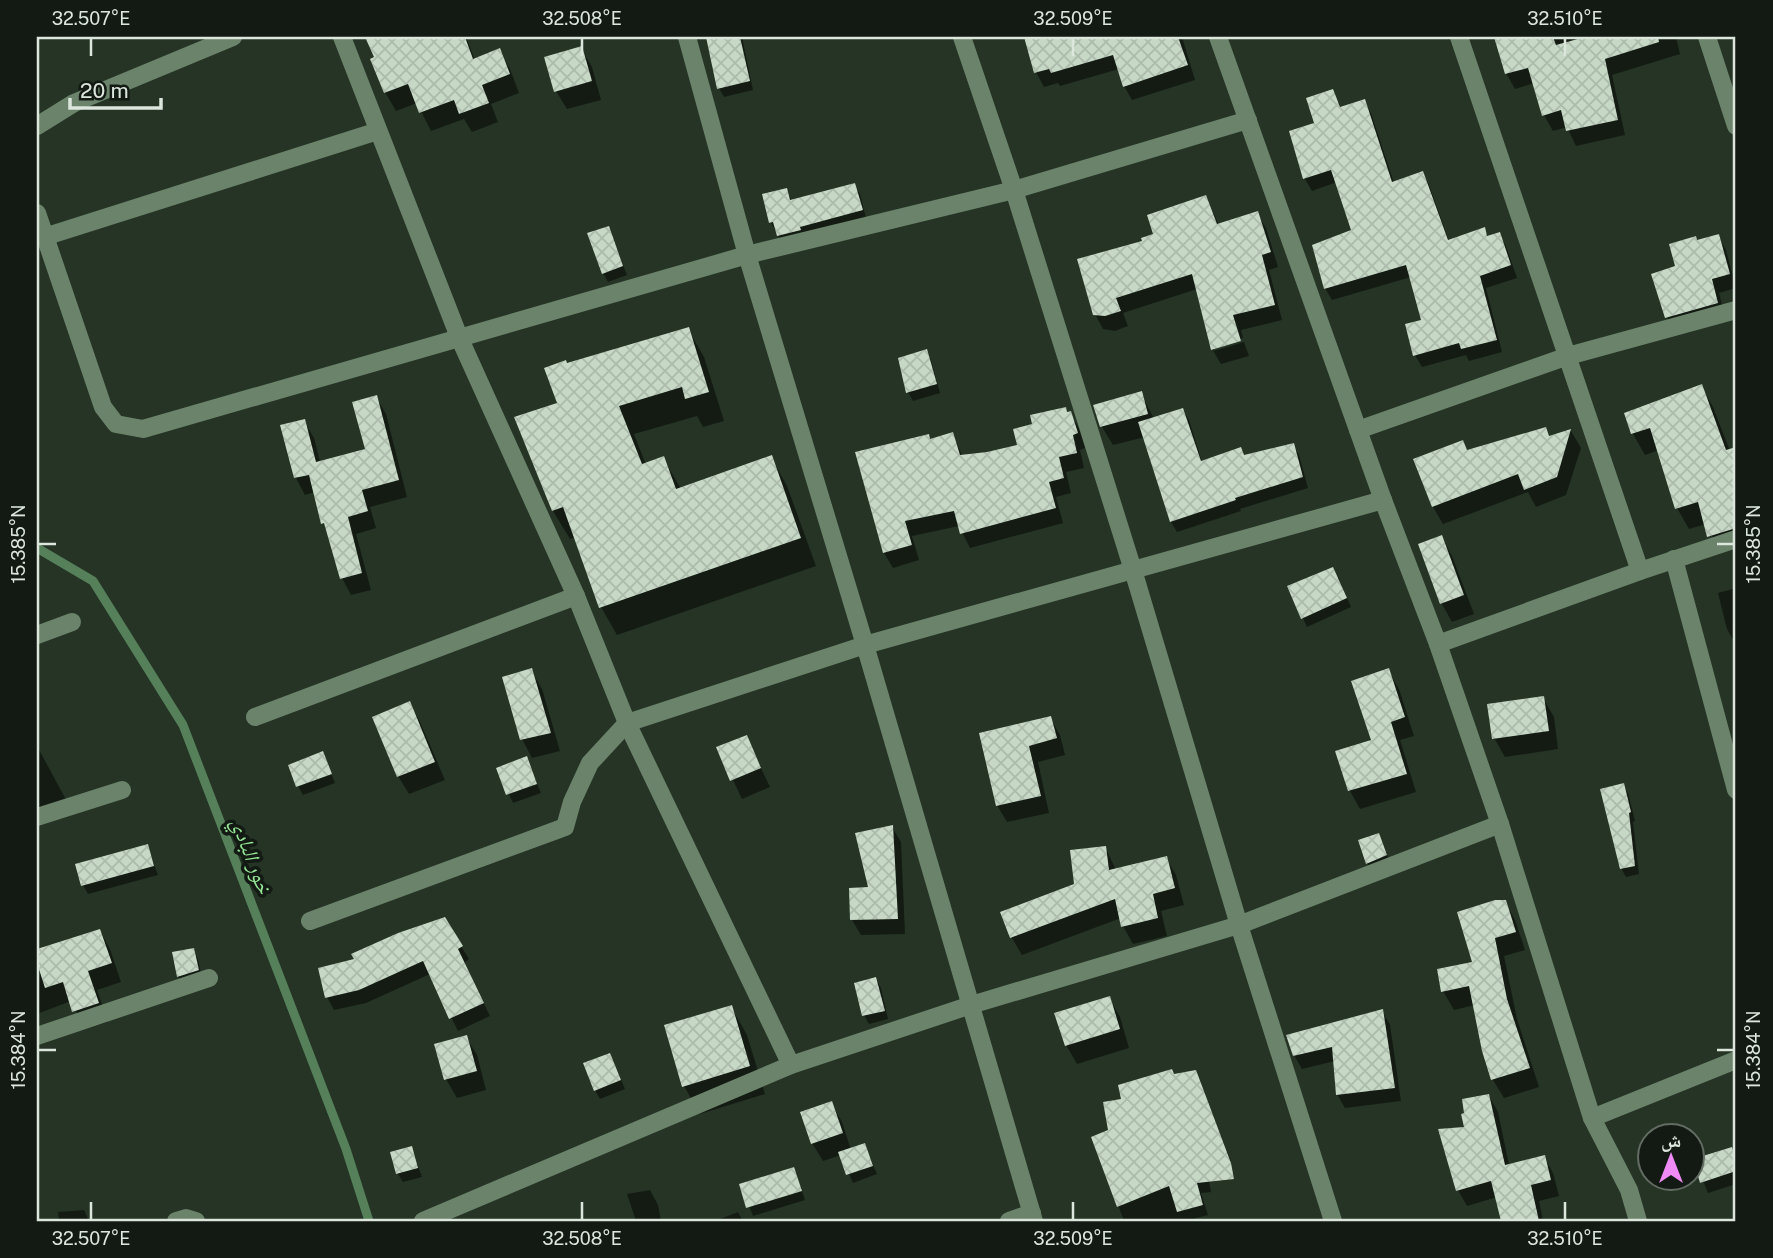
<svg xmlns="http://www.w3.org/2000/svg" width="1773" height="1258" font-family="'Public Sans','Noto Naskh Arabic',sans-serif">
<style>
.shadow{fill:#0007}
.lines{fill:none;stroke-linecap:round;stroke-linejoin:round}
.stream{stroke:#558059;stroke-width:9}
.building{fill:url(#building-cross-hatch)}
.minor{stroke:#6b836b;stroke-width:18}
.ticks{fill:none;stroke:#dce6dc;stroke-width:2.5}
.labels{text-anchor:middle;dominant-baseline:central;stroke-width:7;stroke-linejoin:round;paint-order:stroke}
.water-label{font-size:21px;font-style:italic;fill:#95e597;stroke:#131a13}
.neatline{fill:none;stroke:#dce6dc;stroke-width:2.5}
.ticks-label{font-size:18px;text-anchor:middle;fill:#dce6dc}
</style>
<defs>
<pattern id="building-cross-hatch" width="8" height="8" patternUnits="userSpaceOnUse" patternTransform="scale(1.75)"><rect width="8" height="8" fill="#c7d9c6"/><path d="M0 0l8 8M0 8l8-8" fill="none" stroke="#acbbac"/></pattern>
</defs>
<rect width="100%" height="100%" fill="#253425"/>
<!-- shadow -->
<g class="shadow">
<polygon points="367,37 466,37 475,60 499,50 510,69 519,93 491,104 498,122 472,132 464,119 431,131 417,103 396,111 385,92 376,58"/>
<polygon points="706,37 742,37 753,90 724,97 719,88"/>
<polygon points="1026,37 1182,37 1195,80 1132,100 1124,86 1119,69 1060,86 1058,83 1044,87 1036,72"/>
<polygon points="1513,37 1676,37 1680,54 1612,75 1625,135 1576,146 1567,127 1553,131 1544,115 1534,83 1515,89 1506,73 1497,41"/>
<polygon points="581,48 592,67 601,100 567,109 556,91"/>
<polygon points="1332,91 1342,109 1364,101 1371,113 1394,183 1423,173 1429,185 1449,241 1484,229 1488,237 1499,234 1506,246 1517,278 1486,288 1502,352 1469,361 1466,355 1422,367 1415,355 1423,321 1411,277 1332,300 1325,288 1354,231 1337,182 1312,191 1305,179 1291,132 1316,124"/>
<polygon points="854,185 860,194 866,218 783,244 771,223 764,196 786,190 792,201"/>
<polygon points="1206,197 1219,225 1257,213 1266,228 1278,267 1269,270 1282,320 1241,330 1243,338 1214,347 1214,351 1244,342 1249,356 1221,364 1212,349 1197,289 1123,313 1128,326 1115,331 1103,329 1095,314 1144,242"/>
<polygon points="608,228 627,275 608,282 603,273"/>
<polygon points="1718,236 1726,250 1736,288 1719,293 1725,317 1675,331 1667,317 1677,267 1698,242"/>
<polygon points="688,329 704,357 724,421 703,427 697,416 634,434 646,465 663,458 681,489 771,457 787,486 816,566 617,635 601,607 576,537 570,539 553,511 517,418 559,404 567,365"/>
<polygon points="926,351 931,360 940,393 913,401 908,392"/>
<polygon points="1701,386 1713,407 1730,451 1736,448 1736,546 1720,551 1706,524 1689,529 1677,508 1659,450 1645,455 1633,434 1626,414"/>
<polygon points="1141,393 1154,419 1183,410 1189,420 1202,462 1245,457 1293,445 1299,455 1308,488 1240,509 1241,511 1177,532 1171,522 1145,437 1113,445 1102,427 1095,406"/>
<polygon points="376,397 386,414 407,497 370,507 376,528 356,534 371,590 351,595 342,578 315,492 305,495 296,478 282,426 304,421 314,438 320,462 367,450"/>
<polygon points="1070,413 1079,428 1085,448 1080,450 1084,468 1066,472 1071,493 1056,497 1063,523 970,548 959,526 912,536 919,560 893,568 884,553 857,453 930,441 952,434 963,457 1019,446"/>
<polygon points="1571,431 1581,448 1566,495 1536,507 1528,492 1443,524 1433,507 1415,460 1463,442 1468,452 1550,438"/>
<polygon points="1442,537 1452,556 1474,614 1452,622 1442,604 1421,545"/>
<polygon points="1338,577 1351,607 1307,627 1303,618"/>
<polygon points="1736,588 1736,645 1727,629 1718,593"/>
<polygon points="531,670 542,689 560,751 532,758 522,739"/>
<polygon points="1388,670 1399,689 1414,736 1400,740 1416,792 1360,809 1350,791 1337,752 1373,741"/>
<polygon points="1543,698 1554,717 1558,749 1505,757 1494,738"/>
<polygon points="410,703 420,722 445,780 409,794 398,776"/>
<polygon points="1050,718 1060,735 1065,755 1038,762 1049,813 1007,822 997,805 981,734"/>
<polygon points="746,737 770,787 742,799 718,748"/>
<polygon points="37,746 70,807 37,819"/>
<polygon points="323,754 335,783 303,795 298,786"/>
<polygon points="526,758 541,793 513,803 498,769"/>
<polygon points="1623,785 1628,793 1635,821 1633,822 1639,874 1626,877 1621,868"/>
<polygon points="892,827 901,842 905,934 861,935 852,920 851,889 870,889"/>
<polygon points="1379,836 1391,864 1372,872 1367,863"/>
<polygon points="147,846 158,875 88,894 83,885"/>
<polygon points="1105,847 1116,870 1166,858 1176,875 1184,905 1161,911 1167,936 1133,944 1123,926 1121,918 1022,955 1012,938 1003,913 1076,885"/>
<polygon points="1505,901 1515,920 1525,950 1504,956 1517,1019 1539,1087 1504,1098 1493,1080 1484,1050 1475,1005 1454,1010 1443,991 1474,963"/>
<polygon points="444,919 469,959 464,963 490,1016 458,1031 430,974 366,1003 334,1010 327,997"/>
<polygon points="100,931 110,949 121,982 97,990 108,1022 85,1029 71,1001 37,1014 37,951"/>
<polygon points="193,950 198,959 202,978 183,985 178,976"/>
<polygon points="876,979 881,988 888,1019 869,1024 864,1015"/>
<polygon points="1109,998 1120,1017 1129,1048 1077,1064 1066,1045"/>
<polygon points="731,1007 747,1035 765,1094 700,1114 684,1086"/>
<polygon points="1382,1011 1390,1025 1401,1101 1345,1108 1337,1094 1335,1061 1302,1069 1294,1055"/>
<polygon points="466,1037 477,1055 486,1090 457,1098 446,1079"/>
<polygon points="614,1063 625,1089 600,1099 595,1090"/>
<polygon points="1195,1072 1231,1161 1206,1167 1211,1192 1201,1193 1208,1215 1185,1221 1124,1221 1093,1138 1110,1132 1123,1100 1174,1076"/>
<polygon points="1489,1096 1498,1112 1509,1165 1544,1157 1553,1173 1559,1196 1539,1201 1543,1221 1503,1221 1497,1197 1467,1206 1458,1190 1466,1129"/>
<polygon points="831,1103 842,1122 851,1150 864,1145 877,1174 853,1183 841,1155 823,1161 812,1143"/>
<polygon points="411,1148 422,1177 403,1182 398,1174 392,1153"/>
<polygon points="1736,1148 1736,1184 1708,1193 1695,1161"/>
<polygon points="794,1169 805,1200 753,1216 741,1185"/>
<polygon points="650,1190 658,1205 661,1221 636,1221 627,1194"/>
<polygon points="84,1210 89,1221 59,1221 58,1212"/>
<polygon points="738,1212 743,1221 715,1221"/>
</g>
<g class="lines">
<!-- stream -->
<polyline class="stream" points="37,548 93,581 183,725 346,1149 369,1221"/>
</g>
<!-- building -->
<g class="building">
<polygon points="365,37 465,37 473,59 500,48 510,74 482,85 489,103 459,114 454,100 419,113 408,84 384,93 370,59 374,57"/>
<polygon points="706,37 740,37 750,81 717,89"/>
<polygon points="1024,37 1178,37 1188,65 1123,87 1113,55 1051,73 1049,69 1034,73"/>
<polygon points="1494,37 1553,37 1556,45 1585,37 1658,37 1659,42 1605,59 1618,120 1566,131 1561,110 1542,116 1528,68 1505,74"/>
<polygon points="582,46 592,81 554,92 544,57"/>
<polygon points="1333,89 1340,107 1365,99 1392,182 1423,171 1448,240 1485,227 1487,236 1500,232 1511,265 1480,276 1497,340 1461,349 1459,343 1413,356 1405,324 1421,320 1406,265 1324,289 1312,245 1351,230 1331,170 1303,179 1289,131 1314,123 1306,98"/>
<polygon points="855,183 863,210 800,227 801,230 777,236 773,222 769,223 762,194 787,188 790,200"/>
<polygon points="1206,195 1217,224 1258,211 1271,252 1262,255 1275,305 1233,315 1241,341 1211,350 1192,274 1116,298 1121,311 1105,316 1093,315 1077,259 1142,241 1141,238 1153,234 1147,215"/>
<polygon points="609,226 623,266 602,274 587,233"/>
<polygon points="1719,234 1730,274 1712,279 1718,303 1665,318 1651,274 1675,266 1669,244 1696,236 1697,240"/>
<polygon points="689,327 709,392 685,399 682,387 619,406 642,464 664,456 676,489 772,455 801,538 599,608 563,507 552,511 514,417 557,403 544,368 566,360 567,363"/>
<polygon points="927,349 937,384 906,393 898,358"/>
<polygon points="1702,384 1726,450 1736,447 1736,528 1707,537 1698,502 1675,509 1650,428 1631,434 1624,413"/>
<polygon points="1142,391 1148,414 1100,427 1093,405"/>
<polygon points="377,395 399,480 362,490 368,511 348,517 362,573 340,579 324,523 321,524 309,475 294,478 280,425 305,419 316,462 365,449 352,402"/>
<polygon points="1066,407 1067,412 1071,411 1078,433 1073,435 1077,453 1059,457 1064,478 1049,482 1056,508 960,534 954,511 905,521 912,545 883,553 855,452 929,434 930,439 953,432 960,455 987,452 1017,445 1013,429 1032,424 1030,415"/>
<polygon points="1183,408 1201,461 1241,447 1244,455 1294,443 1303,477 1235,498 1236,500 1170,522 1138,422"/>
<polygon points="1546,427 1549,436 1571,429 1557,477 1524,490 1518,474 1432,507 1413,459 1463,440 1467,450"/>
<polygon points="1442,535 1464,595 1440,604 1418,544"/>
<polygon points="1333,567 1347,598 1301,619 1287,586"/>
<polygon points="532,668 551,733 520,740 502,677"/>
<polygon points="1389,668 1405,717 1391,722 1407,774 1348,791 1335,751 1371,740 1351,681"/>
<polygon points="1544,696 1549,731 1492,739 1487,704"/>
<polygon points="410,701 435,762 397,777 372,717"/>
<polygon points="1051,716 1057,738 1029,746 1041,796 996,806 979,733"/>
<polygon points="747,735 761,768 730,781 716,747"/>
<polygon points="323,751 332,774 296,787 288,765"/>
<polygon points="527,756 537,784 506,795 496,768"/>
<polygon points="1624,783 1631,812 1629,813 1635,866 1620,869 1600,789"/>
<polygon points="893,825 898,919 850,920 849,888 868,887 855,833"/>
<polygon points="1379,833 1387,855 1366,864 1358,840"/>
<polygon points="148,844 154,866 81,886 75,864"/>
<polygon points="1106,846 1109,870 1167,856 1175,888 1153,894 1158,918 1121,927 1115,899 1010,938 1000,912 1074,884 1070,850"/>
<polygon points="1495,900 1506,900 1516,932 1495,938 1507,999 1530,1068 1491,1080 1482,1051 1469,986 1441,992 1437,969 1472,962 1457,912"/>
<polygon points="445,917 463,946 458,949 484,1003 449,1019 423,961 359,990 325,998 318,968 354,959 351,954 398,933"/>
<polygon points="100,929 112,963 88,971 99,1003 72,1012 63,982 45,988 37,963 37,949"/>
<polygon points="194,948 199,970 177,977 172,952"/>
<polygon points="876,977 885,1011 862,1016 854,983"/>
<polygon points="1110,996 1120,1029 1065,1046 1054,1013"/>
<polygon points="732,1005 750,1066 682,1087 664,1025"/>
<polygon points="1383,1009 1395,1088 1336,1095 1332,1047 1293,1056 1286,1035"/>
<polygon points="467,1035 477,1071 444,1080 434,1044"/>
<polygon points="610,1053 621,1080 594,1091 583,1063"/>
<polygon points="1172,1069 1174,1074 1196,1070 1231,1163 1234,1179 1197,1183 1203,1205 1177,1212 1169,1186 1117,1207 1091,1137 1108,1130 1103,1102 1121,1099 1118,1085"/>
<polygon points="1489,1094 1505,1165 1545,1155 1551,1180 1531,1185 1539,1221 1501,1221 1491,1181 1456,1191 1438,1129 1464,1127 1461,1114 1464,1113 1462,1099"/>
<polygon points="832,1101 843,1133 811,1144 800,1112"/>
<polygon points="865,1143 873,1166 846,1175 838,1152"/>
<polygon points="412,1146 418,1168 396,1174 390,1152"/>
<polygon points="1732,1147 1736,1160 1736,1171 1700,1183 1693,1159"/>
<polygon points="794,1167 802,1191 746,1208 739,1184"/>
</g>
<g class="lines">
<!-- minor -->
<g class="minor">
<polyline points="342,37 459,337 576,596 627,723 791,1065"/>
<polyline points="687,37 747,255 865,645 1034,1221"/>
<polyline points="962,37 1014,190 1133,570 1239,925 1333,1221"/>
<polyline points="1218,37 1383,500 1438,644 1500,824 1592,1118 1629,1190 1638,1221"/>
<polyline points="1459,37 1640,571"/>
<polyline points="1707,37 1736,126"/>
<polyline points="37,126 74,103 233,37"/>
<polyline points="37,213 103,407 116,424 143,429 747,255 1014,190 1248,120"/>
<polyline points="44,237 378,131"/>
<polyline points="1358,430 1568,356 1736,310"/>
<polyline points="1674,559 1736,790"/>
<polyline points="37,635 72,622"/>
<polyline points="1438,644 1640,571 1736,539"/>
<polyline points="255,717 576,596"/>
<polyline points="37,817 122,790"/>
<polyline points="310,921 565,827 572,802 590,763 627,723 865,645 1383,500"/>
<polyline points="37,1036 209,978"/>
<polyline points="1592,1118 1736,1060"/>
<polyline points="176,1221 186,1218 196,1221"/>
<polyline points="423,1221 791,1065 971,1005 1239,925 1500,824"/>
<polyline points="1009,1221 1032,1213"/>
</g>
</g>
<!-- ticks -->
<path class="ticks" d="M91 38V56M582 38V56M1073 38V56M1565 38V56M38 544H56M1717 544H1734M38 1050H56M1717 1050H1734M91 1202V1220M582 1202V1220M1073 1202V1220M1565 1202V1220"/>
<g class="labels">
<!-- water labels -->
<g class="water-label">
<text transform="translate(252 856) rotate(69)">خور البادي</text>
</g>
</g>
<!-- border -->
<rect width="1773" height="1258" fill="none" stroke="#131a13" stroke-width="77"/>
<!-- north arrow -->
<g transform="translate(1671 1157)"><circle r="33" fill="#131a13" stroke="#636c63" stroke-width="2"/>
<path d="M0-5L12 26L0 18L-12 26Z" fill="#f08bf6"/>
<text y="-10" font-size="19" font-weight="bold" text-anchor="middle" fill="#dce6dc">ش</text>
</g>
<!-- scale -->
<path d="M70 98v10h91v-10" fill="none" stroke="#dce6dc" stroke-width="3.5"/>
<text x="80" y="98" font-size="21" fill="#dce6dc" stroke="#131a13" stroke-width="5" paint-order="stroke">20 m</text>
<rect x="38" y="38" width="1696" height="1182" class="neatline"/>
<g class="ticks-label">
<text x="91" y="25">32.507°E</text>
<text x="582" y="25">32.508°E</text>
<text x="1073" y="25">32.509°E</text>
<text x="1565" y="25">32.510°E</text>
<text transform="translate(19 544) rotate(-90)" y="6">15.385°N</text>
<text transform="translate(1754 544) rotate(-90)" y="6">15.385°N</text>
<text transform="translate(19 1050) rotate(-90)" y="6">15.384°N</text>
<text transform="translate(1754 1050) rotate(-90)" y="6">15.384°N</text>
<text x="91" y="1245">32.507°E</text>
<text x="582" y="1245">32.508°E</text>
<text x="1073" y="1245">32.509°E</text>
<text x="1565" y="1245">32.510°E</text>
</g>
</svg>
